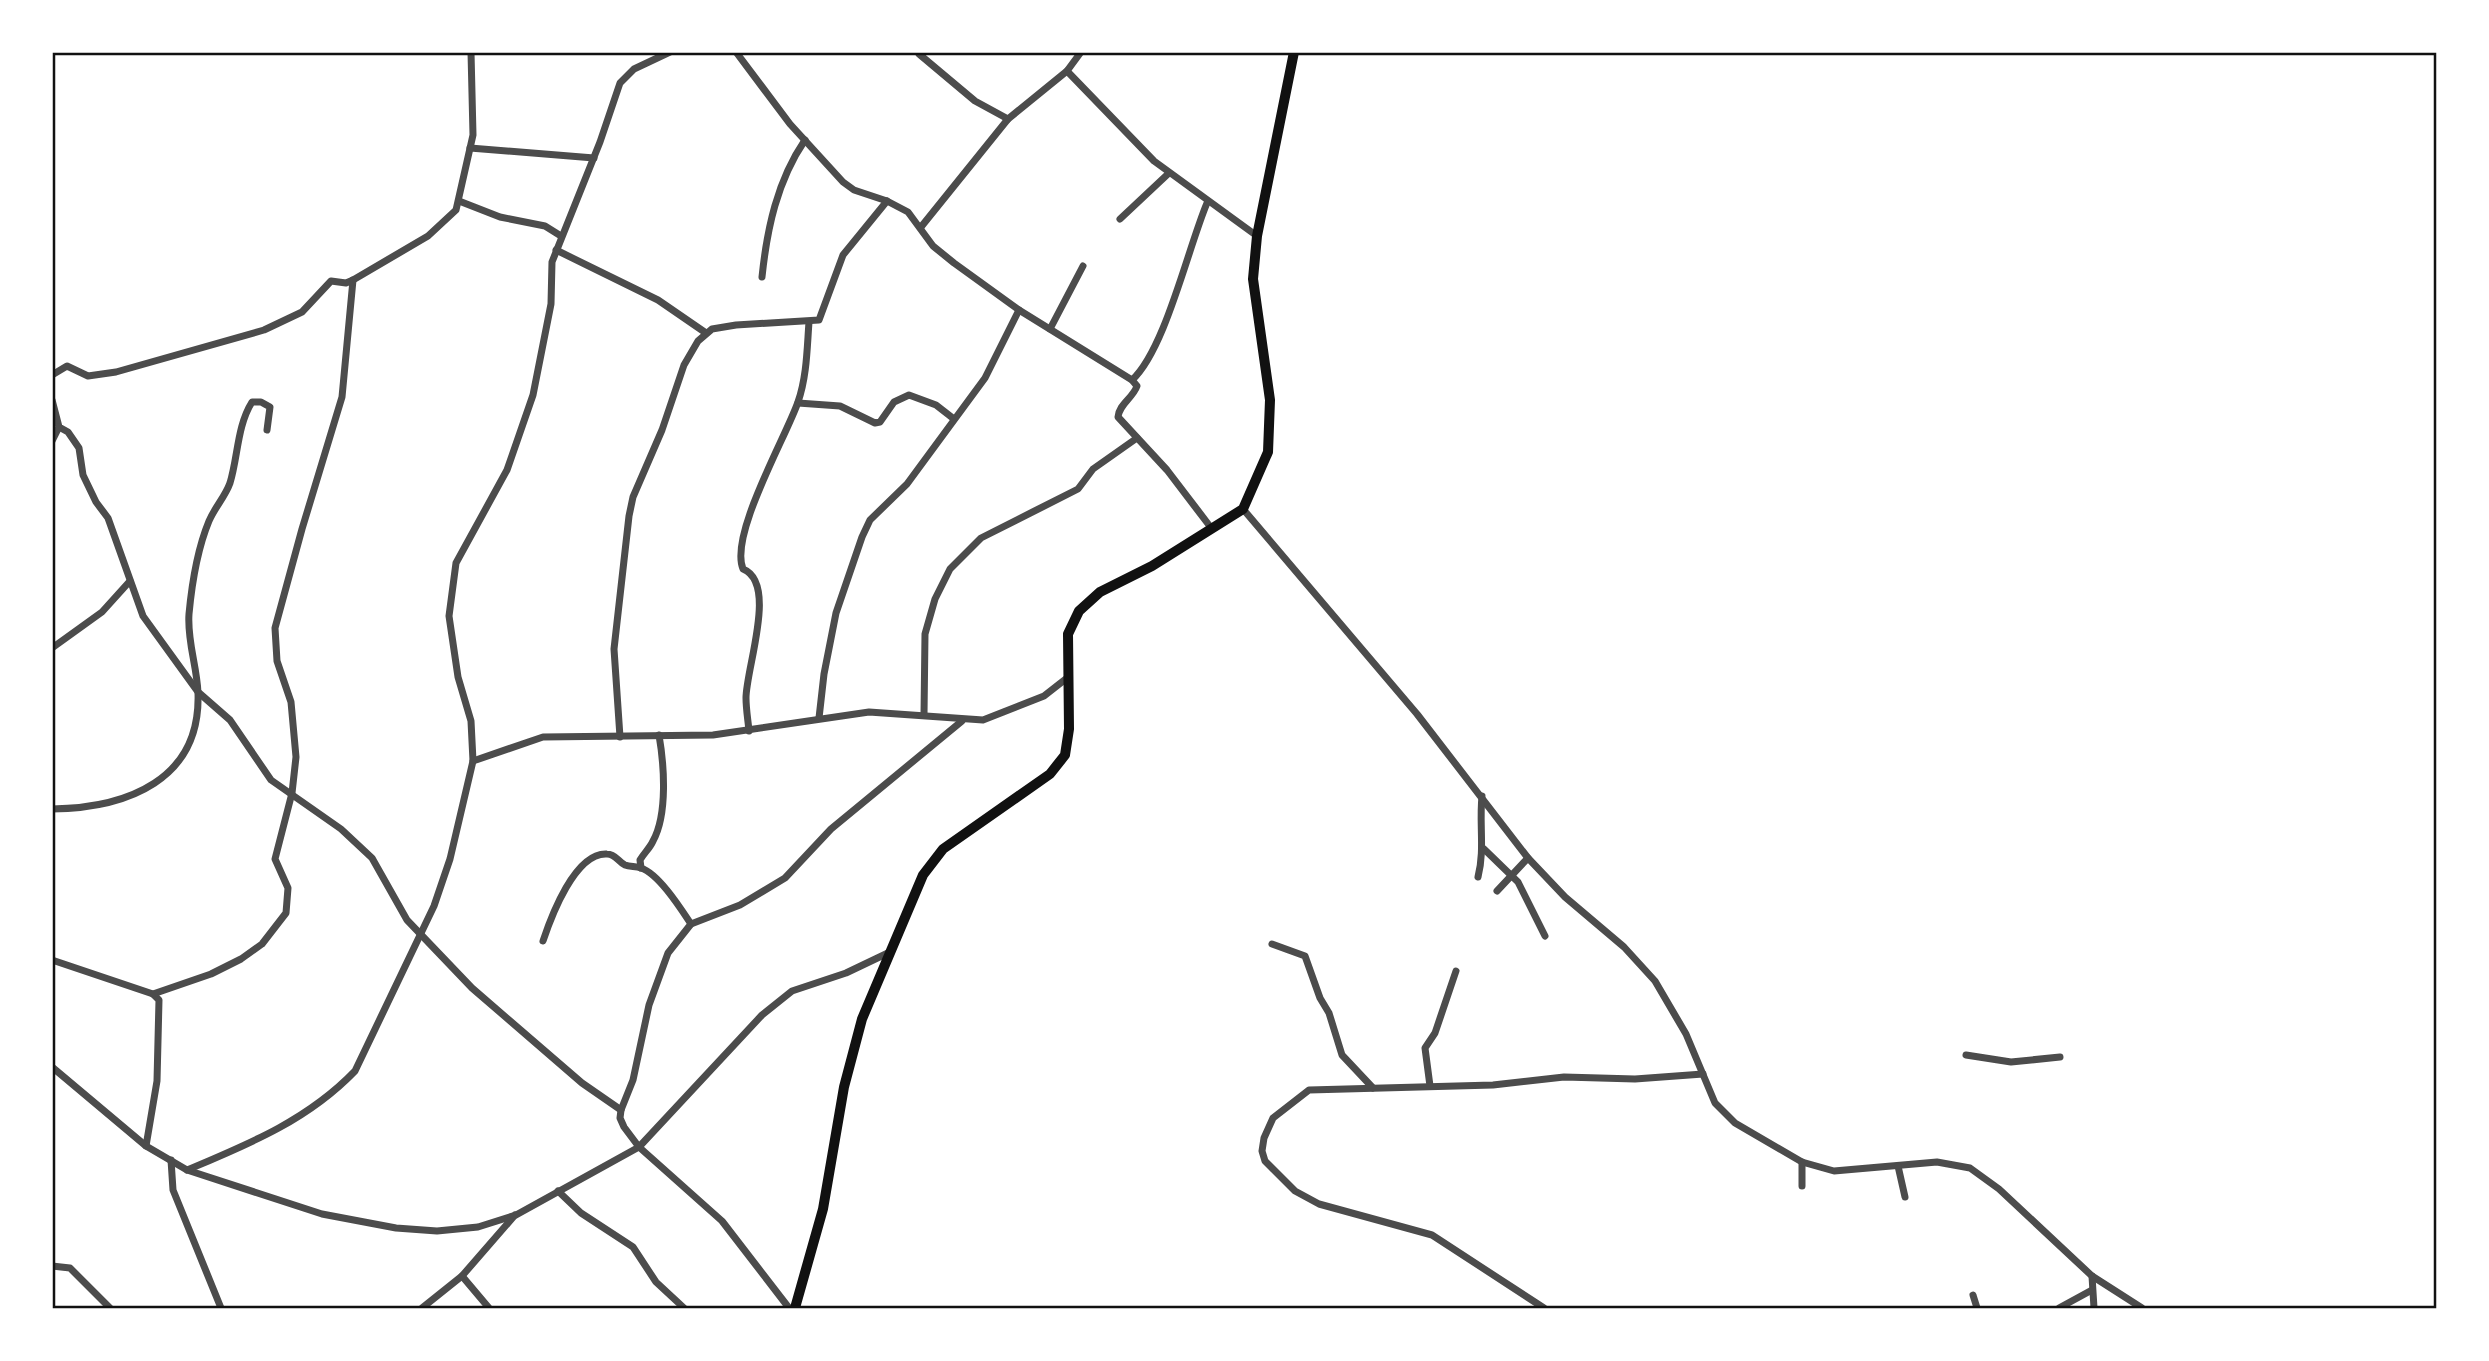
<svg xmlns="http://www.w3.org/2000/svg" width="2489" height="1361" font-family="'Alegreya Sans',sans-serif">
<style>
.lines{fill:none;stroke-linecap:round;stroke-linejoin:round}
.minor{stroke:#4c4c4c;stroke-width:7}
.secondary{stroke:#111;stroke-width:10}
.neatline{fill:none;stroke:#111;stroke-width:2.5}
</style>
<rect width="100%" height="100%" fill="#fff"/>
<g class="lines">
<!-- minor -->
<g class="minor">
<path d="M736 52 790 124 843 182 854 190 887 201 908 212 933 246 954 263 1019 310 1132 380 1137 386C1133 398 1119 404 1118 417L1167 470 1212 529"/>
<polyline points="919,54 975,101 1008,119"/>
<polyline points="1067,71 1154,161 1257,236"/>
<polyline points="470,148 594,158"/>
<polyline points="459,201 500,217 545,226 561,236"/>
<polyline points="1120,219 1169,173"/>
<polyline points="921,227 1008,119 1067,71 1081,52"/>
<polyline points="556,250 658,300 706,333"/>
<path d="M762 277C767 229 777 181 805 140"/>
<polyline points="1050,329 1083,266"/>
<polyline points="52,375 67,366 88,376 116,372 264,330 302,312 331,281 346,283 353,280 428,236 456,210 473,135 471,52"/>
<path d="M1132 380C1165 350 1188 248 1207 203"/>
<polyline points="52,400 59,427 68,432 79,448 83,475 96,502 108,518 143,616 198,692 230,720 271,780 341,829 372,858 407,920 472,988 582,1083 621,1110"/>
<polyline points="798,403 840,406 875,423 880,422 894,402 909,395 936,405 954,419"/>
<polyline points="52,441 59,427"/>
<polyline points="1243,509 1417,714 1528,858 1565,897 1624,947 1655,981 1686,1034 1715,1103 1735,1123 1802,1162 1834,1171 1937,1162 1970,1168 1999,1189 2092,1276 2142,1308"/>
<polyline points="52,648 102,612 130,581"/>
<polyline points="924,715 925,634 935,599 950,569 981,538 1078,489 1093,469 1137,438"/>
<polyline points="819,718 824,674 836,613 862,537 870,520 907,484 985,378 1019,310"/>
<path d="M749 731C748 720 746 709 746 698 746 668 778 583 743 569 729 535 786 437 798 402 807 376 807 348 809 322"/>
<polyline points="620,737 614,649 629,516 633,497 662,430 684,365 698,341 712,329 736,325 819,320 843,255 887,201"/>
<polyline points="473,761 543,737 713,735 869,712 983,720 1044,696 1067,678"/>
<path d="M52 809C127 808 201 780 198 693 197 666 187 641 189 614 192 582 197 550 209 521 215 507 225 497 230 483 238 457 237 426 252 402H261L270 407 267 430"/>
<polyline points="1484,849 1518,882 1545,936"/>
<path d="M641 868 640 860C644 853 650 848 653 841 668 814 664 764 659 735"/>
<path d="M1478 877C1485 850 1479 824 1482 796"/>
<polyline points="1497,891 1528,858"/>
<path d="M543 941C551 917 575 852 607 854 616 854 618 862 625 865 630 867 636 866 641 868 659 874 681 909 691 924"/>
<polyline points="1272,944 1305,956 1320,998 1329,1013 1342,1055 1373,1088"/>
<polyline points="52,960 153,994 159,1000 157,1081 146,1146"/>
<polyline points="153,994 211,974 241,959 262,944 286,913 288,888 275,859 292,793 296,757 291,702 277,661 275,628 302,529 342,397 353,280"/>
<polyline points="1966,1055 2011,1062 2060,1057"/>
<polyline points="52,1067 146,1146 187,1170 322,1214 396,1228 437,1231 478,1227 516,1215 639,1147 762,1015 792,991 846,973 890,952"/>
<polyline points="1430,1086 1425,1048 1435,1033 1456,971"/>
<polyline points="171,1160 173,1190 221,1308"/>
<polyline points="1802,1162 1802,1186"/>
<polyline points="1898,1166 1905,1197"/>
<path d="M187 1170C249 1144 308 1120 355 1071L434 906 450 859 473 761 471 721 458 677 449 616 456 563 507 470 533 395 551 304 552 262 600 142 620 83 634 69 670 52"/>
<polyline points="558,1191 581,1213 633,1247 656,1282 684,1308"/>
<polyline points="52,1266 70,1268 110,1308"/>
<polyline points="462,1276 489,1308"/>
<polyline points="2092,1276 2094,1308"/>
<polyline points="1973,1295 1977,1308"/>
<polyline points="422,1308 462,1276 515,1215"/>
<polyline points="789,1308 722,1221 639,1147 624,1127 620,1118 621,1110 633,1080 649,1005 668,953 691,924 740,905 785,878 831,829 962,721"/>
<polyline points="1544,1308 1432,1235 1319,1204 1295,1191 1265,1161 1262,1151 1264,1138 1273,1118 1309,1090 1493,1085 1564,1077 1635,1079 1703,1074"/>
<polyline points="2059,1308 2092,1290"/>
</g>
<!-- secondary -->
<polyline class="secondary" points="795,1308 823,1209 844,1087 862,1019 923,875 943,849 1050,774 1065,755 1069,729 1068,634 1079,611 1100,592 1152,566 1243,509 1268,452 1270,400 1253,279 1257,236 1294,52"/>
</g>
<!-- border -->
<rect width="2489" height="1361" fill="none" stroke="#ffffff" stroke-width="108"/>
<rect x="54" y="54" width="2381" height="1253" class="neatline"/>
</svg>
